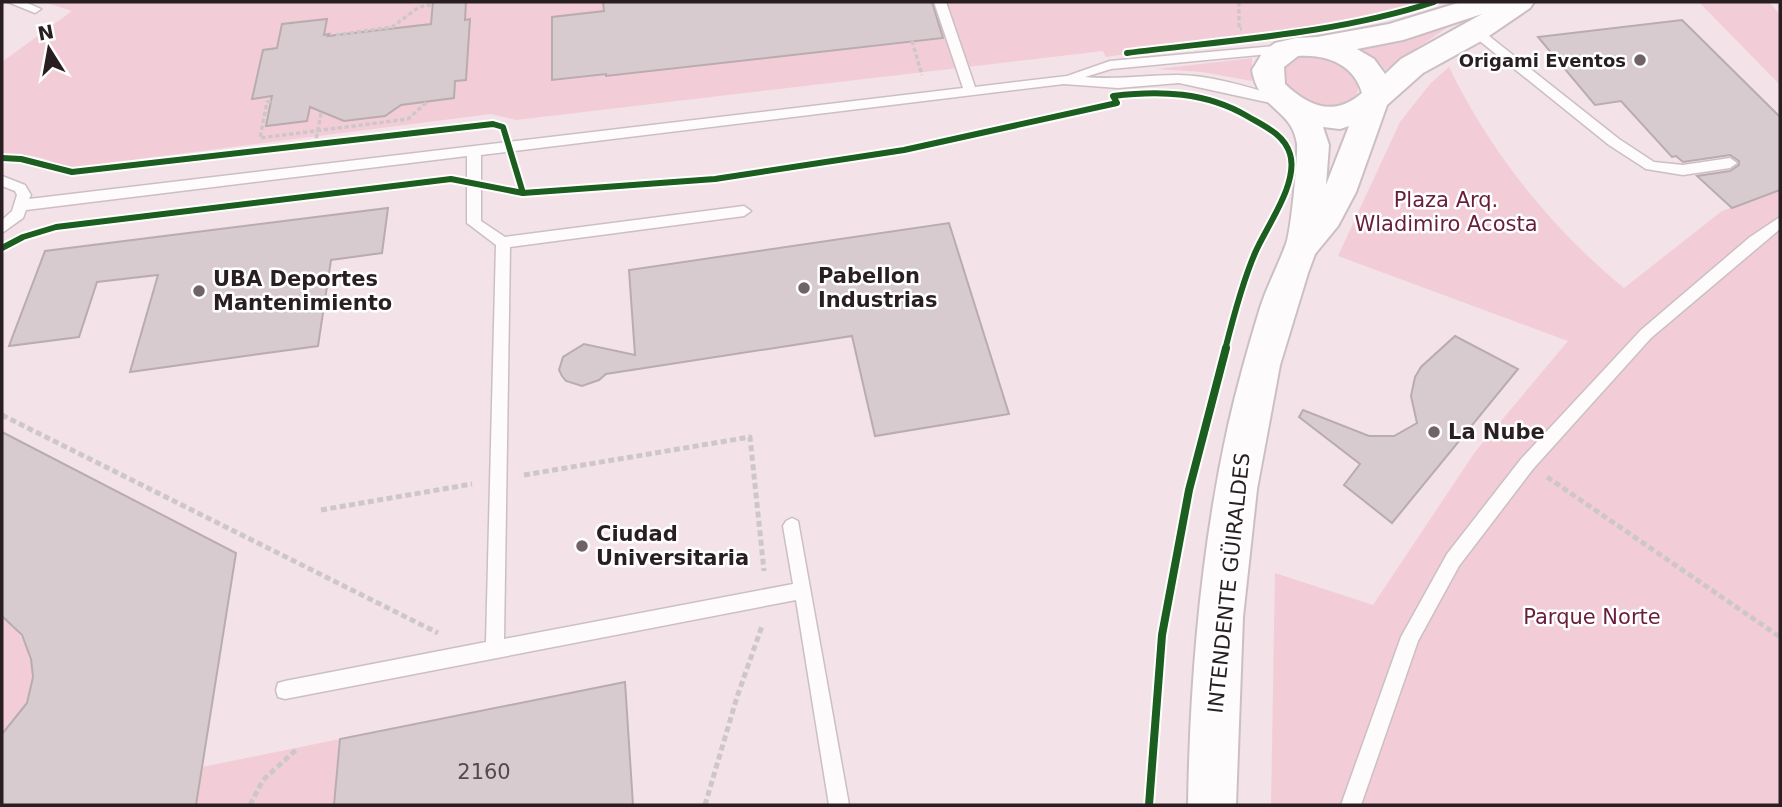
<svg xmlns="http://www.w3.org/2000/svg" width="1782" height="807" font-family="'DejaVu Sans',sans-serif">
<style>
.green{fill:#f2cdd7}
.building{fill:#d8cbcf;stroke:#b9acaf;stroke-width:2}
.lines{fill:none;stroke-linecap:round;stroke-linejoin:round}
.lane-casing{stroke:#ccbfc3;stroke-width:3}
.secondary-casing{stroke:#ccbfc3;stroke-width:4}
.path-far1{stroke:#cec7ca;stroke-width:3.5;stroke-dasharray:4.5 2.5;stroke-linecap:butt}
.path{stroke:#cec7ca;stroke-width:5;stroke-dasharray:6 3.5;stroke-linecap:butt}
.lane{fill:#fdfbfb;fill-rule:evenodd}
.secondary{fill:#fdfbfb;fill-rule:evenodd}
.cycleway-far1-casing{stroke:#fff;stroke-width:10}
.cycleway-casing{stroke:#fff;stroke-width:12}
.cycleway-far1{stroke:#1b5e20;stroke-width:6}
.cycleway{stroke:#1b5e20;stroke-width:8}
.poi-dot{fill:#706366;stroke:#fff;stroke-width:2.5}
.labels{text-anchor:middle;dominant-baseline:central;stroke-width:5;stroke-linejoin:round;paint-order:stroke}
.far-poi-label{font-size:18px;font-weight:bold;fill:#291e21;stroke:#fff;text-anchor:end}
.park-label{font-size:21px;fill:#681d3a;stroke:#fff}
.poi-label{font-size:21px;font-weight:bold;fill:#291e21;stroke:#fff;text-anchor:start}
.street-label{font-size:21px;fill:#291e21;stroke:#fff}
.near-number-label{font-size:21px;fill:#55494c}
</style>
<rect width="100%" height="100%" fill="#f3e2e7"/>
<!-- green -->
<g class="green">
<path d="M44 2H1434L1394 15 1106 57 1103 51 516 120 491 114 61 169C46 154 22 154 2 155V62L72 11Z"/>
<polygon points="1699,2 1770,3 1780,15 1780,85"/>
<polygon points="1464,16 1385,70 1352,46 1419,35"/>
<path d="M1309 56C1386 60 1362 127 1310 104 1301 99 1292 90 1283 84L1282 69 1297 58Z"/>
<polygon points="1252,58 1252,81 1202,72 1157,69"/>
<path d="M1449 67C1490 152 1552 229 1624 288L1722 211 1780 190V805H1271L1275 573 1373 605 1475 452 1568 341 1338 256 1400 122 1430 84Z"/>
<path d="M2 616C41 648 45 701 2 733Z"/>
<polygon points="340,739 334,805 196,805 202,767"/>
</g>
<!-- building -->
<g class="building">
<polygon points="433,2 466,2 465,20 470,19 466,80 455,81 454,98 401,105 385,116 344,121 310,107 307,121 266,126 272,96 252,99 263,50 277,48 282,24 327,19 324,35 329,34 328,36 431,24"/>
<polygon points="603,2 932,2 943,38 606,76 606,74 552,80 552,17 604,11"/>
<polygon points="1682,20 1780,117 1780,190 1732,208 1697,176 1730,171 1739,165 1739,161 1730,155 1683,162 1676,156 1672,157 1621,101 1595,105 1538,37"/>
<polygon points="388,208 382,253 331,260 318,346 130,372 158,275 97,282 79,337 9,346 45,251"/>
<polygon points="949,223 1009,414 875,436 852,336 606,374 599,380 582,386 566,381 562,376 559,370 563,357 584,344 635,355 629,270"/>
<polygon points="1455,336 1518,369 1392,523 1344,485 1360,464 1299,417 1303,410 1369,436 1394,436 1417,423 1411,396 1415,377 1421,367"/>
<polygon points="2,432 236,553 196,805 2,805 2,734 27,703 33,677 31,659 22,635 2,616"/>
<polygon points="625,682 633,805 334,805 340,739"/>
</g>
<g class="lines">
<!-- lane casing -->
<g class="lane-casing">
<g id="lane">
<polygon points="8,2 25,2 41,9 35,13"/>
<path d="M934 2H946L975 87 1067 76 1110 61 1286 45 1290 46V52L1111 69 1085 77C1118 80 1145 75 1177 75 1213 75 1254 89 1288 99L1290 102 1284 106 1179 83 1118 88 1064 84 481 155V221L505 237 744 206 751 211 744 216 510 247 504 639 793 584 783 526 786 521 792 518 798 521 849 805H829L796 600 285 699 278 697 276 690 278 683 285 681 486 642 496 245 467 223V156L26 210 23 218 2 233V220L12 211 17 195 15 191 2 186V176L25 185 31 195 29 199 963 88Z"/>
<polygon points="1473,29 1489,36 1619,139 1654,162 1683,165 1730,158 1737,163 1730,168 1683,175 1646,169 1609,145 1481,42 1469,36 1469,30"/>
<polygon points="1780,217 1780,229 1651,338 1533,469 1459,566 1418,641 1361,805 1341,805 1401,637 1447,554 1521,459 1641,330 1750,237"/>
</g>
</g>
<!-- secondary casing -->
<g class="secondary-casing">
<path id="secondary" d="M1461 2H1534L1530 8 1483 40 1423 73 1387 105 1356 192 1338 226 1315 254 1308 273 1280 365 1257 489 1243 617 1236 805H1188C1190 679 1201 549 1228 426 1237 386 1248 347 1260 308 1267 286 1278 266 1286 244 1291 231 1298 158 1297 144 1292 108 1259 111 1252 70L1263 52 1275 43 1296 38 1317 37 1389 24ZM1482 14 1401 59 1385 74 1374 59 1357 49 1403 40ZM1298 56C1326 54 1354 64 1362 93 1335 117 1309 107 1285 84L1284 67ZM1349 126 1326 185 1329 145 1323 127 1340 129Z"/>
</g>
<!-- path-far1 -->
<g class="path-far1">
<polyline points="1239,2 1239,29 1242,29"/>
<polyline points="336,35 392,27 419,7 432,5"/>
<polyline points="912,41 922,75"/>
<polyline points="271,101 267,102 260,138 408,119 428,101"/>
<polyline points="315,145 321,113"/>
</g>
<!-- path -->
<g class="path">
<polyline points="2,415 438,633"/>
<polyline points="524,475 750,437 764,571"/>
<polyline points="1547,477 1780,637"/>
<polyline points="321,510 472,484"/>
<polyline points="250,805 263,780 298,748"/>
<polyline points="705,805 737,697 762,626"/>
</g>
<!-- lane -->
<use href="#lane" class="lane"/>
<!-- secondary -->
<use href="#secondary" class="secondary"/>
<!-- cycleway-far1 casing -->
<g class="cycleway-far1-casing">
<g id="cycleway-far1">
<path d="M1127 53C1229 40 1336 34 1434 2"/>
<polyline points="2,158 21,159 72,172 493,124 503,127 523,193"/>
<path d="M2 248 23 237 56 227 451 179 523 193 715 179 904 150 1117 103 1113 96C1160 90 1206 92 1247 116 1264 126 1284 134 1290 154 1299 183 1266 227 1255 253 1242 283 1233 318 1225 350"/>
</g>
</g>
<!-- cycleway casing -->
<g class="cycleway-casing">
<polyline id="cycleway" points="1149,805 1162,635 1189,490 1226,348"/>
</g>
<!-- cycleway-far1 -->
<use href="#cycleway-far1" class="cycleway-far1"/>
<!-- cycleway -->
<use href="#cycleway" class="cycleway"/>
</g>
<!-- markers -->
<g class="poi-dot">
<circle cx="1640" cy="60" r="7"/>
<circle cx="804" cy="288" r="7"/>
<circle cx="199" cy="291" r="7"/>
<circle cx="1434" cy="432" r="7"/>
<circle cx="582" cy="546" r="7"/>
</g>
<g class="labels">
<!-- far-poi labels -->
<g class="far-poi-label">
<text x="1626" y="60">Origami Eventos</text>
</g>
<!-- park labels -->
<g class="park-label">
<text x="1446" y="200">Plaza Arq.<tspan x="1446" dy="24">Wladimiro Acosta</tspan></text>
<text x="1592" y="617">Parque Norte</text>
</g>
<!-- poi labels -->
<g class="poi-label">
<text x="818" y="276">Pabellon<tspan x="818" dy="24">Industrias</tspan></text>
<text x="213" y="279">UBA Deportes<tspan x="213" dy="24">Mantenimiento</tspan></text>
<text x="1448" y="432">La Nube</text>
<text x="596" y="534">Ciudad<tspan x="596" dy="24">Universitaria</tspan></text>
</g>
<!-- street labels -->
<g class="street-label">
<text transform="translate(1229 583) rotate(-84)">INTENDENTE GÜIRALDES</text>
</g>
<!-- near-number labels -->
<g class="near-number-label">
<text x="484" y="772">2160</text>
</g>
</g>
<!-- border -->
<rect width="1782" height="807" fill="none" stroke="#291e21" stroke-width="7"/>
<!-- north arrow -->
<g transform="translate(49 49) rotate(349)" stroke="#ffffff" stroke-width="5" paint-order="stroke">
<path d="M0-5L12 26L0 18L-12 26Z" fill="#291e21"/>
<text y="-10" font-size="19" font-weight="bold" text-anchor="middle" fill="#291e21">N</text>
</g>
</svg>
